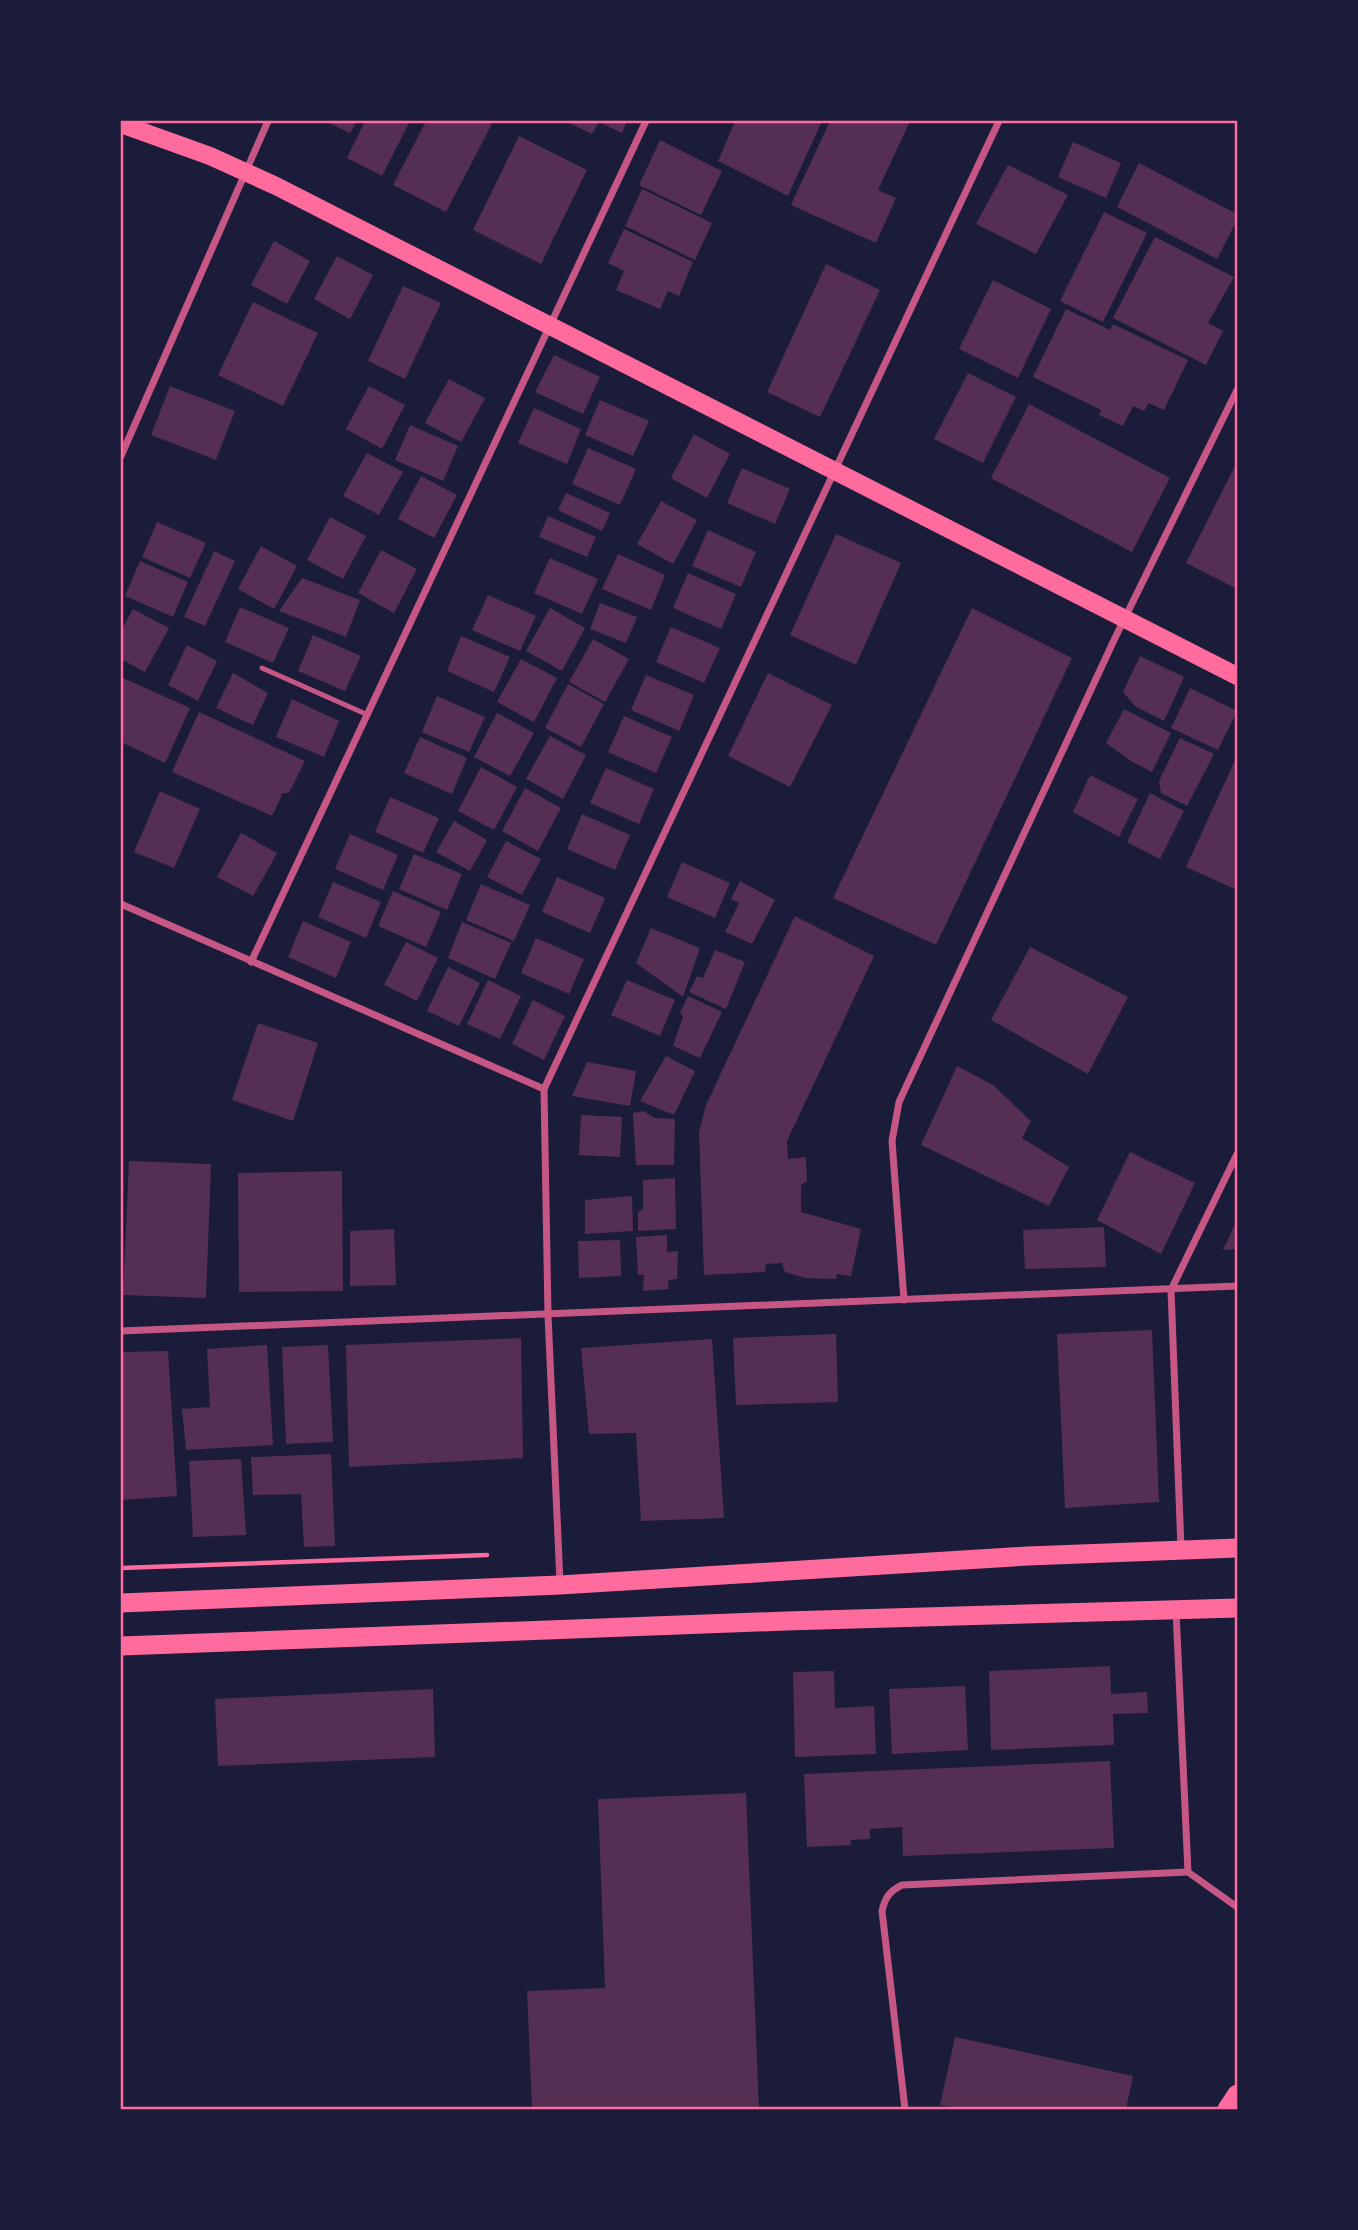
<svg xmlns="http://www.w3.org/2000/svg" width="1358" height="2230" font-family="'Public Sans',sans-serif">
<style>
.building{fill:#542f53}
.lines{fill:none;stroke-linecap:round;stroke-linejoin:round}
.path{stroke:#ff6b9d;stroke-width:4.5}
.service{stroke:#c65784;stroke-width:5}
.minor{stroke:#c65784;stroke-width:7}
.primary{stroke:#ff6b9d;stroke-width:18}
.trunk{stroke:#ff6b9d;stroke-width:19}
.neatline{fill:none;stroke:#ff6b9d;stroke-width:2.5}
</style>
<rect width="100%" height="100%" fill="#1b1b3a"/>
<!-- building -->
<g class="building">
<polygon points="325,121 357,121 350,133"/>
<polygon points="365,121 410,121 382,176 347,158"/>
<polygon points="426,121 487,121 492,124 446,212 393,185"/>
<polygon points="565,121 627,121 622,133 599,122 592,134"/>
<polygon points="735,121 822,121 788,196 718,161"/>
<polygon points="830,121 910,121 878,190 896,198 876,243 791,205"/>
<polygon points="519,136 587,170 541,264 473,230"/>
<polygon points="660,140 722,171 701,215 639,185"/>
<polygon points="1073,142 1121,163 1106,198 1058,177"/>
<polygon points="1139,163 1237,214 1237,220 1217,259 1117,207"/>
<polygon points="1008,165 1068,195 1036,254 976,224"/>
<polygon points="642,189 712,223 695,260 625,226"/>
<polygon points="1104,212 1147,233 1103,322 1060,301"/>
<polygon points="624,229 693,262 679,296 668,291 660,309 616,290 624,271 608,263"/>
<polygon points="1155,237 1234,277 1208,323 1223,331 1206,365 1113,318"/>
<polygon points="274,241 310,261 287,304 251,285"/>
<polygon points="337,256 373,275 350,319 314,299"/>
<polygon points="826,264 880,290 820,417 767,392"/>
<polygon points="993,280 1051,309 1018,378 959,349"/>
<polygon points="403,286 441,303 405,379 368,361"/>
<polygon points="253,302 318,333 283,406 218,375"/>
<polygon points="1066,309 1110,330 1113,324 1188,360 1164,410 1149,403 1144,411 1133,406 1123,426 1099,415 1101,410 1033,377"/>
<polygon points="554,355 600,377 583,414 535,392"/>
<polygon points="968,373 1016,397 983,463 934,439"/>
<polygon points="449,379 485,398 461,442 425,423"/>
<polygon points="170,386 235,411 216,460 151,435"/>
<polygon points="369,386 405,405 382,449 346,429"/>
<polygon points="600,400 649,421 633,456 585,435"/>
<polygon points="1029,404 1170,478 1132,552 991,478"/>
<polygon points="534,408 581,429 567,464 518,443"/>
<polygon points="410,425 458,446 443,481 395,460"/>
<polygon points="694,434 730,454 707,498 671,478"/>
<polygon points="588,448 636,469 620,505 572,484"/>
<polygon points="367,453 403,472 379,515 343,496"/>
<polygon points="1237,462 1237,589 1186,563"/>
<polygon points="742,468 790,489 775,524 727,503"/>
<polygon points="421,476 457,495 434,538 398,519"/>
<polygon points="566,493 610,513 602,531 558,510"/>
<polygon points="661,501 697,520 673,564 637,544"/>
<polygon points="548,516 596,537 587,557 539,537"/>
<polygon points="330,517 366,536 343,579 307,560"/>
<polygon points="157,522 206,543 190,578 142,557"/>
<polygon points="708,530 756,552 741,587 692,566"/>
<polygon points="836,534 901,563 856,665 790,635"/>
<polygon points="261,546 297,566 274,609 238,589"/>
<polygon points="381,550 417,569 394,613 358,593"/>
<polygon points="214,551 235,561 205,626 184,617"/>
<polygon points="618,554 665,575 651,610 602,589"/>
<polygon points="550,558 598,579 582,614 534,593"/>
<polygon points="140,561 188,582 173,617 125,596"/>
<polygon points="688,573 736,594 721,629 673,608"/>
<polygon points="302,578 360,600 346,637 279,611"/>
<polygon points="488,595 536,616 520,651 472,630"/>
<polygon points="600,603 637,617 626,643 590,629"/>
<polygon points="240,607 289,628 273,663 225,642"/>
<polygon points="550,608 585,628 562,671 526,651"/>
<polygon points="972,608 1072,658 936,945 833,898"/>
<polygon points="133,609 169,628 145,672 121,659 121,631"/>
<polygon points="671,627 720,648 704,683 656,662"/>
<polygon points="313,635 361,656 345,691 298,671"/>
<polygon points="461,636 510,657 494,692 447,671"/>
<polygon points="593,639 629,659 605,702 569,682"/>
<polygon points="187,645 217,661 198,701 168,685"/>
<polygon points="1140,656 1184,677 1164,721 1135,706 1123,692"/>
<polygon points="521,659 557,678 534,722 497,702"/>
<polygon points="233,673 268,693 253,725 216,708"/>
<polygon points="768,673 832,705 790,787 728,756"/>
<polygon points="646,675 694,695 679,731 631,710"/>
<polygon points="121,677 190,708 165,763 121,742"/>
<polygon points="568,684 604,704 581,747 545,728"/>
<polygon points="1190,688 1237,711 1218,750 1171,728"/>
<polygon points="437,696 485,717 469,752 422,732"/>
<polygon points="292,699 339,721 324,757 276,737"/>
<polygon points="1124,709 1171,733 1152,772 1131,761 1106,743"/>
<polygon points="199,712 305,761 289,793 283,793 272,816 172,772"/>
<polygon points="497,713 534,733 510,776 474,757"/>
<polygon points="624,716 672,737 656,773 608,752"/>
<polygon points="550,736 586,755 563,799 526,779"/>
<polygon points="420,737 467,758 452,794 404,773"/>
<polygon points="1180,738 1214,754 1187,806 1161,793 1159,781"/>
<polygon points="1237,756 1237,890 1186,867"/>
<polygon points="481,767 517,787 494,830 458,811"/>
<polygon points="606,768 654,789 639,824 590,803"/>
<polygon points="1090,775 1138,799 1119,837 1073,812"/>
<polygon points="525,788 561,808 538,851 502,831"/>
<polygon points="160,791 200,809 174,868 134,852"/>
<polygon points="1150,793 1184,811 1160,859 1127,842"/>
<polygon points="390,797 439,818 423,853 375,832"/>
<polygon points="582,814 630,835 615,870 567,849"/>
<polygon points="454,821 487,840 470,871 436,852"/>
<polygon points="241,833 277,853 253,896 217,877"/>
<polygon points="350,834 398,855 383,890 335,869"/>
<polygon points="506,841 541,859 522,895 487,877"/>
<polygon points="414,854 462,874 447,910 399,889"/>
<polygon points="682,862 730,883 715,918 667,897"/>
<polygon points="557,877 605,898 590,933 542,912"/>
<polygon points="740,881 775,900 752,944 725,932 739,903 731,899"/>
<polygon points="333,882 381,902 366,938 318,917"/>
<polygon points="481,884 530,905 514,941 466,920"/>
<polygon points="393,891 441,912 426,947 378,926"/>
<polygon points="795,916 874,956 787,1141 788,1159 806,1157 807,1181 801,1185 801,1212 861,1229 851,1276 837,1274 836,1279 805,1278 785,1272 782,1263 766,1264 765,1272 704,1275 699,1132 706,1105"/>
<polygon points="303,921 351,942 336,978 288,957"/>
<polygon points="462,922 511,943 495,979 448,958"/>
<polygon points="651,928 700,948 683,997 636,963"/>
<polygon points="536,938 584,959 569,994 521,973"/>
<polygon points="406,942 438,958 417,1001 384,985"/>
<polygon points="1030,947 1128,997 1088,1074 991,1020"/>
<polygon points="715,950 745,962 726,1009 689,992 697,976 703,978"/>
<polygon points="448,967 480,983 459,1026 427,1011"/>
<polygon points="488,980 521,996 500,1039 467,1024"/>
<polygon points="627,980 675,1000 660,1036 611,1015"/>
<polygon points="688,996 722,1012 700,1058 673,1046 683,1017 680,1013"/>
<polygon points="533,1000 565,1016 544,1060 512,1044"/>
<polygon points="258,1023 318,1043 293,1121 232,1100"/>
<polygon points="666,1056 695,1071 674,1115 640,1101"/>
<polygon points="587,1062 636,1071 630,1106 572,1096"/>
<polygon points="957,1066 993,1085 1031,1121 1022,1138 1069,1167 1049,1206 921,1145"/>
<polygon points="644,1111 654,1118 675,1119 674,1165 636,1165 633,1113"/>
<polygon points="581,1115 622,1117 620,1157 579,1155"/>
<polygon points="1130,1152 1195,1183 1161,1254 1097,1220"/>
<polygon points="129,1161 211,1164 206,1298 123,1295"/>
<polygon points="342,1171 343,1291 239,1292 238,1173"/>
<polygon points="675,1178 676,1229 638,1231 638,1212 643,1209 643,1180"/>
<polygon points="632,1196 633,1231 585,1234 585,1200"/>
<polygon points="1237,1220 1237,1249 1223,1250"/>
<polygon points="1104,1227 1106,1267 1025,1269 1023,1230"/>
<polygon points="394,1229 396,1285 350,1286 350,1231"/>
<polygon points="667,1235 667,1252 678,1251 677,1279 668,1280 669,1289 643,1291 644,1275 638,1275 636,1237"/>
<polygon points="620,1240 621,1276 579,1278 578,1241"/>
<polygon points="1152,1330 1159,1502 1065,1508 1057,1334"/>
<polygon points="836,1334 838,1402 736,1405 733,1338"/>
<polygon points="521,1338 523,1458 349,1467 346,1345"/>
<polygon points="712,1339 724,1518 641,1521 636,1433 589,1434 581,1348"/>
<polygon points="267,1345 273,1445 186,1450 182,1409 210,1407 207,1349"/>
<polygon points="328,1345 333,1442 286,1444 282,1347"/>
<polygon points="168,1351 177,1496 121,1500 121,1352"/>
<polygon points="331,1454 335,1546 304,1547 301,1494 253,1495 251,1457"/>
<polygon points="241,1459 246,1535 193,1537 189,1461"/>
<polygon points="1110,1666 1111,1694 1147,1692 1148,1713 1113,1714 1114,1745 991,1750 989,1671"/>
<polygon points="834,1671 835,1708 874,1706 876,1754 795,1757 793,1672"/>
<polygon points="965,1686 968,1750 892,1754 889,1689"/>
<polygon points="433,1689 435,1757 218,1766 215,1699"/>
<polygon points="1110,1761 1114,1848 903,1856 902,1827 870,1829 870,1839 850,1840 851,1845 807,1847 804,1774"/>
<polygon points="746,1793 759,2109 532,2109 527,1991 605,1988 598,1799"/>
<polygon points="955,2037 1133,2076 1126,2109 962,2109 940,2105"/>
</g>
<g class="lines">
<!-- path -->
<polyline class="path" points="121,1568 487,1555"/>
<!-- service -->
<polyline class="service" points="262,668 368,715"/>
<!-- minor -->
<g class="minor">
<polyline points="121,456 268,121"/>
<polyline points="121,904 544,1089"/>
<polyline points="251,962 646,121"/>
<polyline points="904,1300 892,1141 899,1102 1115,638 1237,390"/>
<polyline points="121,1331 1237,1286"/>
<polyline points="1181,1548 1171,1290 1237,1154"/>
<polyline points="560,1583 548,1315 544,1089 999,121"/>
<polyline points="1176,1611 1188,1872 1237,1907"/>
<path d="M905 2109 882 1911C885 1897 890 1891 902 1885L1188 1872"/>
</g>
<!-- primary -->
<polyline class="primary" points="121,124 210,156 276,186 1237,676"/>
<!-- trunk -->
<g class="trunk">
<polyline points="121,1603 560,1585 1028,1556 1237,1548"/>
<polyline points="121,1646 786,1621 1237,1608"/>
<polyline points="1227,2109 1237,2094"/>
</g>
</g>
<!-- border -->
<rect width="1358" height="2230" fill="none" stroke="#1b1b3a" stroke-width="245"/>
<rect x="122" y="122" width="1114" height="1986" class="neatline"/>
</svg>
